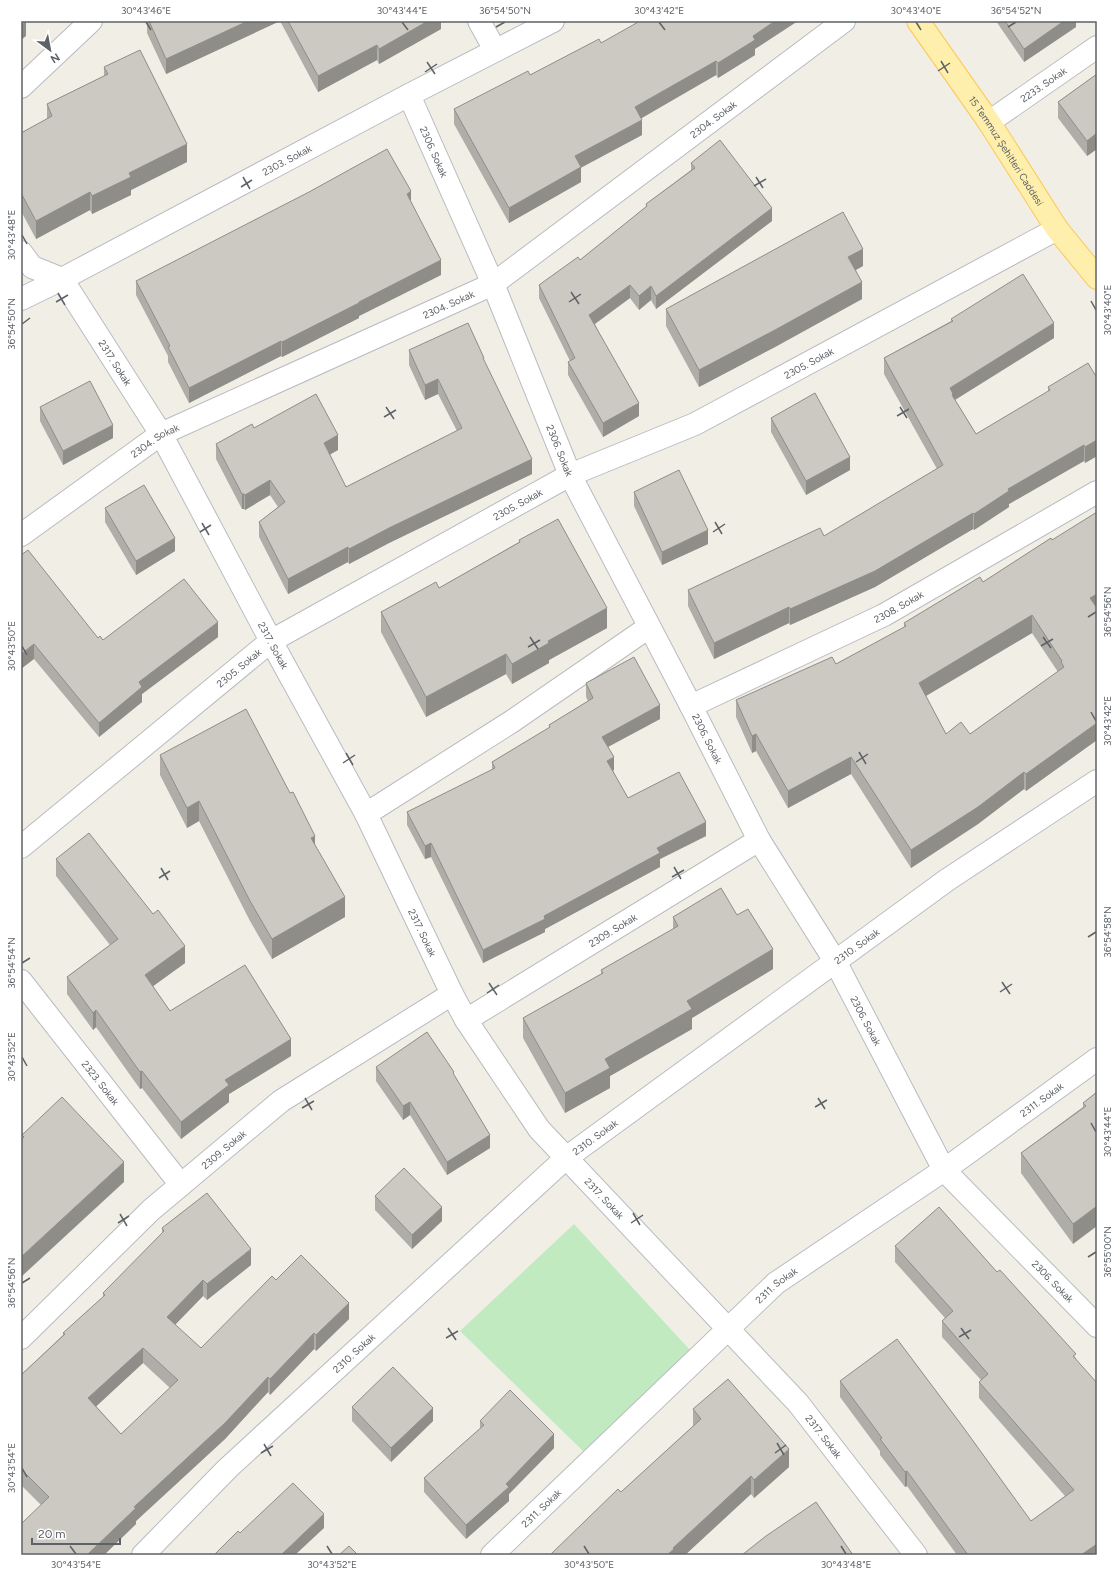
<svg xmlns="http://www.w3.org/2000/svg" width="1118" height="1576" font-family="Figtree,sans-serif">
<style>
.green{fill:#c2eac1}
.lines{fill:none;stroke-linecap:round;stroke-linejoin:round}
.minor-casing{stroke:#b8bcc0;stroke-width:24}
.major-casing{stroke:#fbc854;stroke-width:24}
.minor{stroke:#fff;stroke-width:22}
.major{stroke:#ffefac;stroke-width:22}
.wall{fill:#afada8;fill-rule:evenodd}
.shaded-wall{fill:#8f8d88}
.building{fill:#ccc9c3;stroke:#8f8d88;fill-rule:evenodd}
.ticks{fill:none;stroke:#5d6267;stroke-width:1.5}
.labels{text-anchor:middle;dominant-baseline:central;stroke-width:4;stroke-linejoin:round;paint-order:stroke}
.street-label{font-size:10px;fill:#5d6267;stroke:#fff}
.neatline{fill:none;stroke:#5d6267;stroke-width:1.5}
.ticks-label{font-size:10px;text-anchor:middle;fill:#5d6267}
</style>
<rect width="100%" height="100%" fill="#f1eee6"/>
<!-- green -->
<polygon class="green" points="574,1224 690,1350 585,1453 460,1331"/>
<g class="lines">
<!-- minor casing -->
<g class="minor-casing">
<g id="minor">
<polyline points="479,21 495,50"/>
<polyline points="21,87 91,21"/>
<path id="s1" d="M409 95 493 284 570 475 691 706 759 840 835 961 944 1170 1097 1326"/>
<path id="s2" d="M989 122 1097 47"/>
<path id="s3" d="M21 252 32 267 62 279 161 434 271 641 366 814 452 994 466 1020 539 1129 798 1403 916 1555"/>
<path id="s4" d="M21 299 62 279 409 95 553 21"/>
<path id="s5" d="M21 535 161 434 493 284 844 21"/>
<path id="s6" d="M691 706 884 615 1097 492"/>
<polyline points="366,814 511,722 649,627"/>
<path id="s7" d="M21 847 271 641 570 475 695 424 1057 229"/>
<path id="s8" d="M21 981 181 1185"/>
<path id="s9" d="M466 1020 759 840"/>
<path id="s10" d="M21 1338 151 1210 281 1101 452 994"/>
<path id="s11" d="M143 1555 228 1468 566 1158 947 880 1097 781"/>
<path id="s12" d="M492 1555 776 1283 944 1170 1097 1059"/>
</g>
</g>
<!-- major casing -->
<g class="major-casing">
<g id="major">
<path id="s13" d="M918 21 989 122 1057 229 1097 278"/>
</g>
</g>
<!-- minor -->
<use href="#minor" class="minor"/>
<!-- major -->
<use href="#major" class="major"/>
</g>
<!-- wall -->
<g class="wall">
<polygon points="147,21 441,21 441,29 379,64 377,60 318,92 280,21 166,74 147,33"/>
<polygon points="996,21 1076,21 1076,27 1024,62"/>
<polygon points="661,22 755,49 755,55 718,78 716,75 641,118 642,135 581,167 581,182 509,223 454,124 454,109 601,43"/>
<polygon points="104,67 187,162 131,190 131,195 92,214 90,210 36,239 21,211 21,133 47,119 47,104 104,76"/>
<polygon points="1097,74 1097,149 1087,156 1058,118 1058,102"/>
<polygon points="691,163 772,221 656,309 651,300 639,310 630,298 595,324 639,416 603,437 568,375 568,362 570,361 539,298 539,285 580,260 646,207 646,204 691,170"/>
<polygon points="411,202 441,275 359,316 359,318 282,357 281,356 189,403 168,362 168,356 136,295 136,281"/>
<polygon points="863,266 856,270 862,299 775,347 699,387 666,326 666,309"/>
<polygon points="951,319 1054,338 955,400 976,434 1048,392 1048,387 1097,378 1097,456 1085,463 1084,461 1009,504 1009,507 974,530 973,529 875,587 790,625 789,623 714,659 688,606 688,590 824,536 937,469 884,374 884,358 951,321"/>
<polygon points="409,350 484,362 532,474 389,543 349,564 348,562 288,594 259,537 259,522 278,507 270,495 245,510 244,509 242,509 216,459 216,444 254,428 338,450 330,454 346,487 457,431 438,394 425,400 409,365"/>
<polygon points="40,407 113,438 63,465 40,421"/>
<polygon points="771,418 850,470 806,495 771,432"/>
<polygon points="634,492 708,544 662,565 634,506"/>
<polygon points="105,508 175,551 136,575 105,522"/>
<path d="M1051 538 1097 740 1026 791 1024 789 978 824 911 868 851 774 788 808 756 751 752 753 736 717V700L836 664 904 628V623L983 582ZM1032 633 1058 672 970 734H946L926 696Z"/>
<polygon points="519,540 607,628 549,660 549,663 512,684 506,674 426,717 381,632 381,612 439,588 519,542"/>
<polygon points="21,555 98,638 103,640 218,637 142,694 142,702 99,737 34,659"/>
<polygon points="586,683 660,719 608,747 614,770 613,771 628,798 706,836 660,859 660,867 545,929 545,932 483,963 431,857 425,859 407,825 407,812 492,770 492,762 549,728 549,725 588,701 586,697"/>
<polygon points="160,755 315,845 345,917 272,959 250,921 199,821 187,828 160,775"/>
<polygon points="56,859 185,963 153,986 170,1011 291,1056 229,1094 229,1102 181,1139 142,1088 140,1089 96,1027 93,1030 67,994 67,977 110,945 56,876"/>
<polygon points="737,915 773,969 692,1018 692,1029 610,1076 610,1088 565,1113 523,1038 523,1018 601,974 601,970 673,930 673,917"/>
<polygon points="376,1067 454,1075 490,1148 447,1175 410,1115 403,1120 376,1081"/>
<polygon points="1097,1092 1073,1244 1021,1173 1021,1153 1083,1107 1083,1103"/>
<polygon points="375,1196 442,1221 412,1249 375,1210"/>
<path d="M162 1228 251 1265 207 1300 203 1296 175 1325 201 1348 276 1280 349 1319 316 1351 314 1349 270 1395 268 1392 225 1439 136 1521V1524L104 1555H21L41 1505 21 1485V1375L63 1335V1333L103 1297V1293L162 1234ZM143 1363 170 1388 121 1434 96 1406Z"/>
<polygon points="895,1246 997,1272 1076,1358 1097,1555 957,1555 907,1486 905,1487 880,1455 880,1451 840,1397 840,1381 1031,1521 1065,1496 979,1398 979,1382 981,1380 942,1337 942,1321 945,1318 895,1262"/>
<polygon points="352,1407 433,1421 391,1462 352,1421"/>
<polygon points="693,1409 789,1467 754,1498 751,1494 685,1555 550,1555 621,1492 693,1426"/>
<polygon points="480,1421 554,1448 509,1494 509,1501 466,1539 424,1492 424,1478 480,1429"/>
</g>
<!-- shaded-wall -->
<g class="shaded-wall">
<polygon points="26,21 26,36 21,40 21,25"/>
<polygon points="248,21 280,21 166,74 166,59"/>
<polygon points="428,21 441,21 441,29 379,64 379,49"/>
<polygon points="775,21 798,21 755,49 755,55 718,78 718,63 753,36"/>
<polygon points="1064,21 1076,21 1076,27 1024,62 1024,49"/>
<polygon points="377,45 377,60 318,92 318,76"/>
<polygon points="716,61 716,75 635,122 635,107"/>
<polygon points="642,120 642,135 575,171 575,156"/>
<polygon points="1097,133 1097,149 1087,156 1087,141"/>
<polygon points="187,144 187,162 131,190 131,195 92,214 92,196 129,173"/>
<polygon points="581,167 581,182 509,223 509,208"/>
<polygon points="411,191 411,206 407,194"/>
<polygon points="90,192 90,210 36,239 36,221"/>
<polygon points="772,208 772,221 656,309 656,296"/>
<polygon points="863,249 863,266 848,274 848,257"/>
<polygon points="441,260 441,275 359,316 359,318 282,357 282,342 359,302"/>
<polygon points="862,282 862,299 775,347 699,387 699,370"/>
<polygon points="630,285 630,298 589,328 589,315"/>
<polygon points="651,286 651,300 639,310 639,296"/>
<polygon points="1054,323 1054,338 953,401 950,388"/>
<polygon points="281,341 281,356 189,403 189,388"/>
<polygon points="438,379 438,394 425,400 425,385"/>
<polygon points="639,403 639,416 603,437 603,423"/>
<polygon points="113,425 113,438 63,465 63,451"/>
<polygon points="338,435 338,450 324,458 324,443"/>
<polygon points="1097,440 1097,456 1085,463 1085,447"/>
<polygon points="1084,445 1084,461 1009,504 1009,507 974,530 974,514 1008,489"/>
<polygon points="850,457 850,470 806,495 806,481"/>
<polygon points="532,459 532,474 389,543 349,564 349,549 389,528"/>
<polygon points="270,480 270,495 245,510 245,495"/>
<rect x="242" y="494" width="2" height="15"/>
<polygon points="973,513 973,529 875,587 790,625 790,609"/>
<polygon points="708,530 708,544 662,565 662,552"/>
<polygon points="175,538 175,551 136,575 136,561"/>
<polygon points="348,547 348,562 288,594 288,579"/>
<polygon points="1097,594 1097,611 1090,598"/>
<polygon points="789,607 789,623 714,659 714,643"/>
<polygon points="607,608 607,628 549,660 549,663 512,684 512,664 548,641"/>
<polygon points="1032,615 1032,633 919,700 919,683"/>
<polygon points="218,622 218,637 142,694 142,702 99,737 99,723 139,682"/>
<polygon points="34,644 34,659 21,669 21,654"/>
<polygon points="506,654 506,674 426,717 426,697"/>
<polygon points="660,705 660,719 602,750 602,737"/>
<polygon points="1097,723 1097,740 1026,791 1026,774"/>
<polygon points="756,734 756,751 752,753 752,736"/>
<polygon points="614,757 614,770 607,774 607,761"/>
<polygon points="851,757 851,774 788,808 788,791"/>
<polygon points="1024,772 1024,789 978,824 911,868 911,850"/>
<polygon points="199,801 199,821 187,828 187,808"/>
<polygon points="706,822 706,836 660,859 660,867 545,929 545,932 483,963 483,950 544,916 657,848"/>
<polygon points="315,836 315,856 311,838"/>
<polygon points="431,843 431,857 425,859 425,846"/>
<polygon points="345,897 345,917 272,959 272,939"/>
<polygon points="185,946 185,963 145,992 145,975"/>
<polygon points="773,949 773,969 692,1018 692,1029 610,1076 610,1088 565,1113 565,1093 605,1059 687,1001"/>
<polygon points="96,1010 96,1027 93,1030 93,1013"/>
<polygon points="291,1039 291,1056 229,1094 229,1102 181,1139 181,1122 225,1080"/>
<polygon points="142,1071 142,1088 140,1089 140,1072"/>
<polygon points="410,1102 410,1115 403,1120 403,1106"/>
<polygon points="490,1135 490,1148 447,1175 447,1162"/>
<polygon points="124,1162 124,1182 21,1277 21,1257"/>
<polygon points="1097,1206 1097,1226 1073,1244 1073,1224"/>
<polygon points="442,1207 442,1221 412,1249 412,1235"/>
<polygon points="251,1249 251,1265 207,1300 207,1284"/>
<polygon points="203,1280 203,1296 167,1333 167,1317"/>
<polygon points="349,1303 349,1319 316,1351 316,1335"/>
<polygon points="314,1333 314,1349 270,1395 270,1379"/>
<polygon points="143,1348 143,1363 88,1414 88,1398"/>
<polygon points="268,1377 268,1392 225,1439 136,1521 136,1524 104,1555 87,1555 134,1507"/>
<polygon points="433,1408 433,1421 391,1462 391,1448"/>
<polygon points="554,1434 554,1448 509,1494 509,1501 466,1539 466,1525"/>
<polygon points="789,1449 789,1467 754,1498 754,1480"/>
<polygon points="907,1471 907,1486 905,1487 905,1472"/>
<polygon points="751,1476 751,1494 685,1555 667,1555 673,1548"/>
<polygon points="324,1514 324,1528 295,1555 281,1555"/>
<polygon points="1097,1544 1097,1555 1081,1555"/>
</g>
<!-- building -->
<g class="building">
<polygon points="21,21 26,21 21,25"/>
<polygon points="149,21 248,21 166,59"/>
<polygon points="288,21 428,21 379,49 377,45 318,76"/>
<polygon points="640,21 661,21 661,22 662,21 775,21 753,36 755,40 718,63 716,61 635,107 642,120 575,156 581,167 509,208 454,109 528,71 530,75 599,39 601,43"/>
<polygon points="1005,21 1064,21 1024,49"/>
<polygon points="140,50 187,144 129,173 131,177 92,196 90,192 36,221 21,193 21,133 52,116 47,104 108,74 104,67"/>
<polygon points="1097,74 1097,133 1087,141 1058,102"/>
<polygon points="720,140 772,208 656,296 651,286 639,296 630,285 589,315 639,403 603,423 568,362 575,358 539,285 578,257 580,260 647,206 646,204 695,168 691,163"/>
<polygon points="387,149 411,191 407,194 441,260 359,302 359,303 282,342 281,341 189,388 168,347 170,346 136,281 309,192"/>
<polygon points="843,212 863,249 848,257 862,282 775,330 699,370 666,309"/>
<polygon points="1023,274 1054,323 950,388 953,394 952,395 976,434 1050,390 1048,387 1088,363 1097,378 1097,440 1085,447 1084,445 1008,489 1009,491 974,514 973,513 875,571 790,609 789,607 714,643 688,590 820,528 824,536 943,465 884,358 953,321 951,319"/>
<polygon points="468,323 484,358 483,358 532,459 389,528 349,549 348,547 288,579 259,522 285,502 270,480 245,495 244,494 242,494 216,444 252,424 254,428 316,394 338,435 324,443 346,487 462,428 438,379 425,385 409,350"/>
<polygon points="90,381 113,425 63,451 40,407"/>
<polygon points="815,393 850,457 806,481 771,418"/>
<polygon points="679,470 708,530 662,552 634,492"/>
<polygon points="144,485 175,538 136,561 105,508"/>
<path d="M1097 512V594L1090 598 1097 608V723L1026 774 1024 772 978 807 911 850 851 757 788 791 756 734 752 736 736 700 832 657 836 664 906 626 904 623 980 577 983 582 1051 538 1052 540ZM1032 615 1062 661 1061 662 1064 667 970 734 961 722 946 734 919 683Z"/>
<polygon points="558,519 607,608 548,641 549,643 512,664 506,654 426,697 381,612 436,582 439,588 520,542 519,540"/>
<polygon points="28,550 98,638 100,636 103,640 184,579 218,622 139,682 142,687 99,723 34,644 21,654 21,555"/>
<polygon points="634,657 660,705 602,737 614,757 607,761 628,798 679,772 706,822 657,848 660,853 544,916 545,919 483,950 431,843 425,846 407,812 495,768 492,762 550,727 549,725 593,698 586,683"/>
<polygon points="246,709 290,793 293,792 315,836 311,838 345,897 272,939 250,901 199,801 187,808 160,755"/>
<polygon points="89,833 153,914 158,910 185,946 145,975 170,1011 245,965 291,1039 225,1080 229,1085 181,1122 142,1071 140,1072 96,1010 93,1013 67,977 118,939 56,859"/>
<polygon points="721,888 737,915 748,909 773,949 687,1001 692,1009 605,1059 610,1068 565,1093 523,1018 603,973 601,970 678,926 673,917"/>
<polygon points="427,1032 454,1072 453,1073 490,1135 447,1162 410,1102 403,1106 376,1067"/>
<polygon points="1097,1092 1097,1206 1073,1224 1021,1153 1086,1106 1083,1103"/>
<polygon points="62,1097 124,1162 21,1257 21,1140 24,1137 22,1135"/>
<polygon points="404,1168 442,1207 412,1235 375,1196"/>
<path d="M207 1193 251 1249 207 1284 203 1280 167 1317 201 1348 272 1276 276 1280 301 1255 349 1303 316 1335 314 1333 270 1379 268 1377 225 1423 134 1507 136 1508 87 1555H21V1524L49 1497 21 1469V1375L65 1334 63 1333 105 1295 103 1293 164 1231 162 1228ZM143 1348 178 1380 121 1434 88 1398Z"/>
<polygon points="939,1207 997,1272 1000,1270 1076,1354 1073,1356 1097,1383 1097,1544 1081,1555 968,1555 907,1471 905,1472 880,1439 882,1438 840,1381 897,1339 963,1427 1031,1521 1074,1490 979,1382 988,1374 942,1321 953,1311 895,1246"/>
<polygon points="393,1367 433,1408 391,1448 352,1407"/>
<polygon points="728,1379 789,1449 754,1480 751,1476 673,1548 674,1549 667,1555 550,1555 618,1489 621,1492 701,1419 693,1409"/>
<polygon points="510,1390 554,1434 506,1484 509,1487 466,1525 424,1478 484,1425 480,1421"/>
<polygon points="293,1483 324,1514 281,1555 214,1555 238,1531 240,1533"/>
<polygon points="816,1502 853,1555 742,1555 766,1536"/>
<polygon points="349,1546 358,1555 339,1555"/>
</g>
<!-- ticks -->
<path class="ticks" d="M146 22 151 30M402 22 408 30M659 22 665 30M916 22 921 30M496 27 505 22M1008 27 1016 22M941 61 948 73M427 62 435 74M938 71 950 63M425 72 437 64M243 177 250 189M756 177 763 188M754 186 766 179M241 187 252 180M22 235 27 244M571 292 579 304M58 293 65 305M1091 301 1096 310M56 302 68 295M569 302 581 294M22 324 30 318M386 407 394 419M900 407 907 418M897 416 909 409M384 417 396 410M715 522 722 534M202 523 209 535M200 532 211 525M713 532 725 524M1088 617 1096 612M530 637 538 649M1043 637 1051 648M22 646 27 655M1041 646 1053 639M528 647 540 640M1091 712 1096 721M859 752 866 764M346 753 353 765M856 762 868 754M343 763 355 755M674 867 681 879M161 868 168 880M672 877 684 870M159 878 170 871M1088 937 1096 932M22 963 30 958M1002 982 1010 994M489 983 497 995M1000 992 1012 984M487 993 499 985M22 1057 27 1066M305 1098 312 1110M818 1098 825 1109M815 1107 827 1100M302 1108 314 1101M1091 1123 1096 1132M633 1213 640 1225M120 1214 127 1226M118 1223 129 1216M631 1223 643 1215M1088 1257 1096 1252M22 1283 30 1278M448 1328 456 1340M961 1328 969 1339M959 1337 971 1330M446 1338 458 1331M777 1443 784 1455M264 1444 271 1456M261 1453 273 1446M775 1453 786 1445M22 1468 27 1477M70 1546 76 1554M327 1546 332 1554M584 1546 589 1554M841 1546 846 1554"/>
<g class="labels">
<!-- street labels -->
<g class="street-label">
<text stroke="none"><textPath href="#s2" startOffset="66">2233. Sokak</textPath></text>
<text stroke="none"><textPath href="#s5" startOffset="812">2304. Sokak</textPath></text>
<text stroke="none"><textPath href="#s13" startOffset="157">15 Temmuz Şehitleri Caddesi</textPath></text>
<text stroke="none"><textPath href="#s1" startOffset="62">2306. Sokak</textPath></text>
<text stroke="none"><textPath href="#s4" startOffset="300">2303. Sokak</textPath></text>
<text stroke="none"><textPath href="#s5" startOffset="488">2304. Sokak</textPath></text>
<text stroke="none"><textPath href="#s3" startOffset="150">2317. Sokak</textPath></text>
<text stroke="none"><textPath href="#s7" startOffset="930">2305. Sokak</textPath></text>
<text stroke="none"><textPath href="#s5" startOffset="164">2304. Sokak</textPath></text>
<text stroke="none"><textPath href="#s1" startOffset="386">2306. Sokak</textPath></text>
<text stroke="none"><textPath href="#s7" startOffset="606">2305. Sokak</textPath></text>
<text stroke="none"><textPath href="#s6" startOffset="230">2308. Sokak</textPath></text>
<text stroke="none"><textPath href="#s3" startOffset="474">2317. Sokak</textPath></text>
<text stroke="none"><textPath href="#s7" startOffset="282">2305. Sokak</textPath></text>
<text stroke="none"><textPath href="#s1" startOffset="710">2306. Sokak</textPath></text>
<text stroke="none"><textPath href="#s9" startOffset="172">2309. Sokak</textPath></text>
<text stroke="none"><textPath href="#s3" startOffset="798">2317. Sokak</textPath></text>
<text stroke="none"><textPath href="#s11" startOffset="940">2310. Sokak</textPath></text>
<text stroke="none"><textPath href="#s1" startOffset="1034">2306. Sokak</textPath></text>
<text stroke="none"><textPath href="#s8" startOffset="129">2323. Sokak</textPath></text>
<text stroke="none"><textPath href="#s12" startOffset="716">2311. Sokak</textPath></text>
<text stroke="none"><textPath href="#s11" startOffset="616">2310. Sokak</textPath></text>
<text stroke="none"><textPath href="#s10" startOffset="277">2309. Sokak</textPath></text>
<text stroke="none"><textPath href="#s3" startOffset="1122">2317. Sokak</textPath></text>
<text stroke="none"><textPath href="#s1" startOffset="1358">2306. Sokak</textPath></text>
<text stroke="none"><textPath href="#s12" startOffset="392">2311. Sokak</textPath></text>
<text stroke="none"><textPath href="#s11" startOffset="292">2310. Sokak</textPath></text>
<text stroke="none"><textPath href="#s3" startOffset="1446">2317. Sokak</textPath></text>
<text stroke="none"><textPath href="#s12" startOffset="68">2311. Sokak</textPath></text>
</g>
</g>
<!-- border -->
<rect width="1118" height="1576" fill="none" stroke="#ffffff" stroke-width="44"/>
<!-- north arrow -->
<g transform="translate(50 50) rotate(148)" stroke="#ffffff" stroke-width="3" paint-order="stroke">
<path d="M0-3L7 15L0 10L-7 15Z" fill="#5d6267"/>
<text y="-6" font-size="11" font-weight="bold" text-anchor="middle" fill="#5d6267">N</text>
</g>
<!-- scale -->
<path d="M32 1538v6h88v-6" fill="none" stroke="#5d6267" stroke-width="2"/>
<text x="38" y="1538" font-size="12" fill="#5d6267" stroke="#ffffff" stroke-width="3" paint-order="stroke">20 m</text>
<rect x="22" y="22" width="1074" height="1532" class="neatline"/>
<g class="ticks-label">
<text x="146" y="14">30°43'46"E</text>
<text x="402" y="14">30°43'44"E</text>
<text x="505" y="14">36°54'50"N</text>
<text x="659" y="14">30°43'42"E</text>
<text x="916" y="14">30°43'40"E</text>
<text x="1016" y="14">36°54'52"N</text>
<text transform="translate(11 235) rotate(-90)" y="4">30°43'48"E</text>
<text transform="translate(1107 310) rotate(-90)" y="4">30°43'40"E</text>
<text transform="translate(11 324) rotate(-90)" y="4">36°54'50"N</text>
<text transform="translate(1107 612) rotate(-90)" y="4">36°54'56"N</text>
<text transform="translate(11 646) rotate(-90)" y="4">30°43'50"E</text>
<text transform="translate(1107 721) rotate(-90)" y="4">30°43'42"E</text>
<text transform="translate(1107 932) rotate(-90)" y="4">36°54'58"N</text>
<text transform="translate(11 963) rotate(-90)" y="4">36°54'54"N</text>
<text transform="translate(11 1057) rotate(-90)" y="4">30°43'52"E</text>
<text transform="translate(1107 1132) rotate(-90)" y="4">30°43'44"E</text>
<text transform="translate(1107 1252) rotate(-90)" y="4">36°55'00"N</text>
<text transform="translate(11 1283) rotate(-90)" y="4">36°54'56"N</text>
<text transform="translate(11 1468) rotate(-90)" y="4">30°43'54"E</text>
<text x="76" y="1568">30°43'54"E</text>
<text x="332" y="1568">30°43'52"E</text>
<text x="589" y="1568">30°43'50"E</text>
<text x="846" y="1568">30°43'48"E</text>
</g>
</svg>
